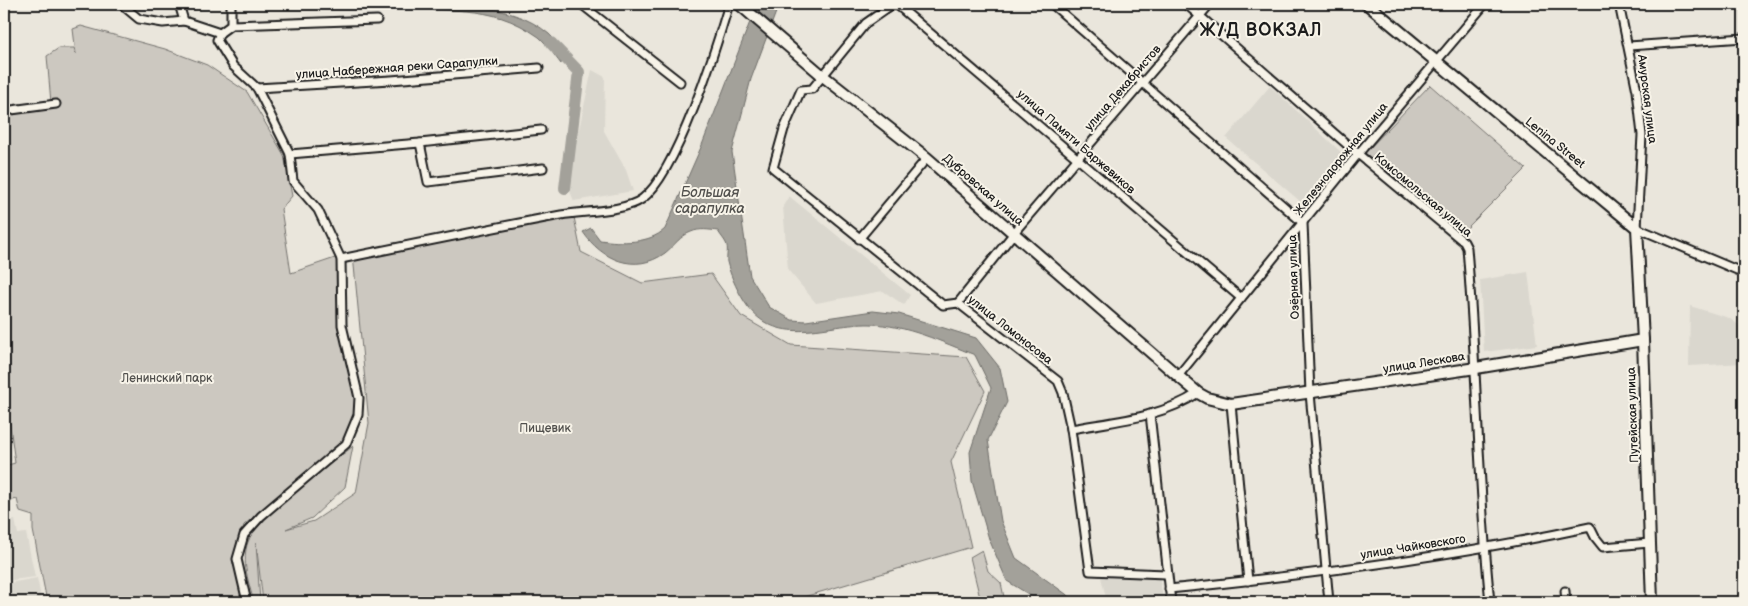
<svg xmlns="http://www.w3.org/2000/svg" width="1748" height="606" font-family="'Balsamiq Sans',sans-serif">
<style>
.built{fill:#dad7ce}
.green{fill:#ccc8c0;stroke:#74726e}
.water{fill:#a3a19a;stroke:#6d6c68}
.lines{fill:none;stroke-linecap:round;stroke-linejoin:round}
.river{stroke:#a3a19a;stroke-width:12}
.street-casing{stroke:#1c1c1c;stroke-width:11}
.secondary-casing{stroke:#1c1c1c;stroke-width:14}
.street{stroke:#f7f3e8;stroke-width:7}
.secondary{stroke:#f7f3e8;stroke-width:10}
.labels{text-anchor:middle;dominant-baseline:central;stroke-width:4;stroke-linejoin:round;paint-order:stroke}
.street-label{font-size:12px;fill:#1c1c1c;stroke:#f7f3e8}
.park-label{font-size:12px;fill:#51504d;stroke:#f7f3e8}
.water-label{font-size:14px;font-style:italic;fill:#52514e;stroke:#f7f3e8}
.district-label{font-size:18px;font-weight:bold;letter-spacing:1px;fill:#1c1c1c;stroke:#f7f3e8}
</style>
<rect width="100%" height="100%" fill="#eae6dc"/>
<filter id="ink" filterUnits="userSpaceOnUse"><feTurbulence type="fractalNoise" baseFrequency=".02" numOctaves="2"/><feDisplacementMap in="SourceGraphic" scale="10" xChannelSelector="R" yChannelSelector="G"/><feConvolveMatrix kernelMatrix="1 2 1 2 8 2 1 2 1" color-interpolation-filters="sRGB"/></filter>
<g filter="url(#ink)">
<!-- built -->
<g class="built">
<polygon points="592,70 605,77 604,131 626,170 633,191 574,201 567,184"/>
<polygon points="1270,86 1343,154 1301,202 1226,138"/>
<polygon points="789,196 910,295 904,305 883,291 816,303 788,270 783,206"/>
<polygon points="1528,272 1537,345 1484,352 1480,280"/>
<polygon points="1690,306 1729,318 1740,326 1744,326 1744,363 1689,366"/>
<polygon points="4,409 12,461 4,462"/>
<polygon points="4,517 5,522 15,520 18,534 26,533 35,577 4,581"/>
<polygon points="1100,573 1159,577 1164,602 1107,602"/>
<polygon points="37,578 42,602 4,602 4,584"/>
</g>
<!-- green -->
<g class="green">
<polygon points="81,26 165,49 207,65 247,92 284,155 292,196 281,209 291,273 338,257 339,315 359,395 345,442 244,525 233,560 243,602 47,602 33,530 33,516 20,512 17,499 5,502 4,466 15,463 4,380 4,116 25,106 51,103 47,56 59,48 74,48 76,54 73,29"/>
<polygon points="1430,85 1526,169 1463,232 1365,153"/>
<path d="M574 217 581 252 642 283 711 274 741 316 791 345 966 357 985 391 951 462 971 547 787 602H263L256 542 260 602H254C249 584 241 561 248 542 254 520 332 464 353 446L345 487 312 518 286 529 314 521 356 493 369 423 353 255Z"/>
<polygon points="982,550 988,571 1001,583 1005,602 981,602 970,557"/>
</g>
<!-- water -->
<g class="water">
<path d="M391 4C443 4 509 0 549 34 558 43 563 51 561 64 554 55 547 44 539 37 487 0 448 16 391 4Z"/>
<path d="M757 4H779L751 79 732 152 750 276 769 307 792 320 806 321 873 311 899 314 976 338 1000 368 1007 402 988 440 1001 521 1016 558 1077 602H1041L1007 581 989 539 972 481 970 452 991 388 975 355C942 342 906 325 870 324 827 323 780 348 748 307 739 294 731 278 727 262 726 256 729 249 726 243 724 239 720 235 718 231 709 230 700 228 691 232 680 236 674 246 665 253 635 275 601 259 583 232L591 228 600 240C621 243 649 244 665 229L702 145Z"/>
</g>
<g class="lines">
<!-- river -->
<polyline class="river" points="551,43 579,72 565,188"/>
<!-- street casing -->
<g class="street-casing">
<g id="street">
<polyline points="121,4 139,19 163,23 184,21 179,4"/>
<polyline points="231,4 231,25 220,33 217,40 233,66 257,88 290,154 293,181 318,210 341,259 342,325 359,398 358,415 346,444 261,516 244,535 237,559 247,602"/>
<polyline points="581,4 680,82"/>
<polyline points="893,4 866,23 812,89 801,90 784,129 773,168 943,305 958,303 1058,381 1063,393 1071,429 1090,571 1166,574"/>
<polyline points="896,4 1241,298"/>
<polyline points="1052,4 1303,223 1310,393 1329,602"/>
<path d="M1186 4 1358 154 1464 242 1467 248C1477 366 1478 485 1490 602"/>
<polyline points="1619,4 1637,91 1642,135 1637,228 1744,273"/>
<polyline points="184,21 220,33"/>
<polyline points="231,25 377,20"/>
<polyline points="1629,46 1744,38"/>
<polyline points="257,88 391,80 539,68"/>
<polyline points="4,111 56,104"/>
<polyline points="420,143 428,182 543,168"/>
<polyline points="290,154 420,143 541,130"/>
<polyline points="859,239 927,158"/>
<path d="M341 259C414 244 487 229 561 215 582 211 624 212 642 199 677 173 716 48 729 4"/>
<polyline points="958,303 1018,228 1210,4"/>
<polyline points="1178,376 1358,154 1485,4"/>
<polyline points="1231,404 1248,581"/>
<polyline points="1150,414 1171,602"/>
<path d="M1071 429C1114 421 1161 418 1198 393"/>
<path d="M1169 589C1310 575 1451 557 1590 527L1595 537 1603 547 1650 543"/>
<polyline points="1565,591 1566,602"/>
</g>
</g>
<!-- secondary casing -->
<g class="secondary-casing">
<g id="secondary">
<polyline points="739,4 823,76 927,158 1178,376 1198,393 1207,398 1231,404 1476,368 1643,340"/>
<polyline points="1367,4 1637,228 1643,340 1652,602"/>
</g>
</g>
<!-- street -->
<use href="#street" class="street"/>
<!-- secondary -->
<use href="#secondary" class="secondary"/>
</g>
</g>
<g class="labels">
<!-- street labels -->
<g class="street-label">
<text transform="translate(397 68) rotate(-4)">улица Набережная реки Сарапулки</text>
<text transform="translate(1123 88) rotate(-49)">улица Декабристов</text>
<text transform="translate(1647 99) rotate(83)">Амурская улица</text>
<text transform="translate(1076 142) rotate(41)">улица Памяти Баржевиков</text>
<text transform="translate(1555 143) rotate(39)">Lenina Street</text>
<text transform="translate(1341 159) rotate(-51)">Железнодорожная улица</text>
<text transform="translate(983 190) rotate(41)">Дубровская улица</text>
<text transform="translate(1423 195) rotate(40)">Комсомольская улица</text>
<text transform="translate(1294 277) rotate(-92)">Озёрная улица</text>
<text transform="translate(1010 330) rotate(38)">улица Ломоносова</text>
<text transform="translate(1424 363) rotate(-9)">улица Лескова</text>
<text transform="translate(1633 415) rotate(-92)">Путейская улица</text>
<text transform="translate(1413 547) rotate(-9)">улица Чайковского</text>
</g>
<!-- park labels -->
<g class="park-label">
<text x="167" y="378">Ленинский парк</text>
<text x="545" y="428">Пищевик</text>
</g>
<!-- water labels -->
<g class="water-label">
<text x="710" y="192">Большая<tspan x="710" dy="16">сарапулка</tspan></text>
</g>
<!-- district labels -->
<g class="district-label">
<text x="1261" y="30">Ж/Д ВОКЗАЛ</text>
</g>
</g>
<!-- margin -->
<rect width="1748" height="606" fill="none" stroke="#f7f3e8" stroke-width="20"/>
<rect x="10" y="10" width="1728" height="586" fill="none" stroke="#1c1c1c" stroke-width="2" filter="url(#ink)"/>
</svg>
